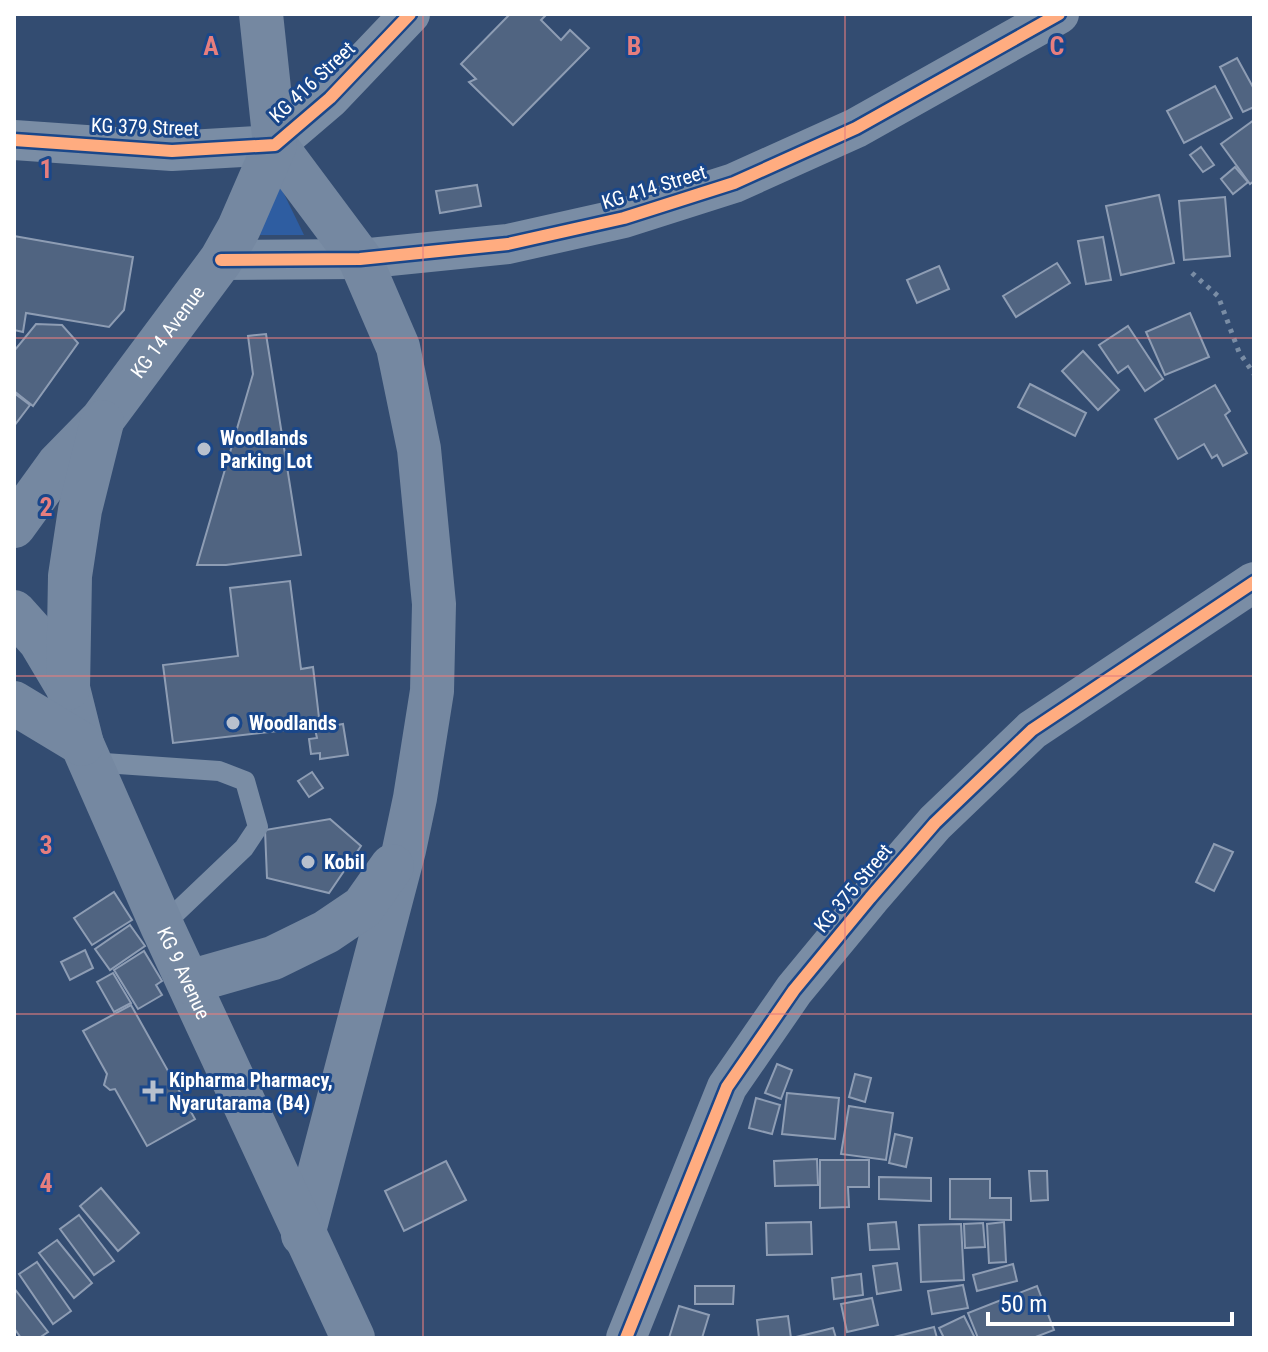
<svg xmlns="http://www.w3.org/2000/svg" width="1268" height="1352" font-family="'Roboto Condensed',sans-serif">
<style>
.green{fill:#2e5da1}
.building{fill:#506481;stroke:#8e9db4;stroke-width:2}
.lines{fill:none;stroke-linecap:round;stroke-linejoin:round}
.path{stroke:#7a8da5;stroke-width:5;stroke-dasharray:4 6;stroke-linecap:butt}
.service{stroke:#7a8da5;stroke-width:20}
.minor{stroke:#7a8da5;stroke-width:40}
.secondary{stroke:#7588a1;stroke-width:44}
.cycleway-casing{stroke:#1a478a;stroke-width:17}
.cycleway{stroke:#ffac80;stroke-width:12}
.grid{fill:none;stroke:#e67e7e;stroke-width:2;stroke-opacity:0.55}
.poi-dot{fill:#b8c0cd;stroke:#1a478a;stroke-width:3}
.labels{text-anchor:middle;dominant-baseline:central;stroke-width:6;stroke-linejoin:round;paint-order:stroke}
.street-label{font-size:20px;fill:#fff;stroke:#1a478a}
.poi-label{font-size:20px;font-weight:bold;fill:#fff;stroke:#1a478a;text-anchor:start}
.grid-label{font-size:26px;text-anchor:middle;font-weight:bold;fill:#e67e7e;stroke:#1a478a;stroke-width:6;stroke-linejoin:round;paint-order:stroke}
</style>
<rect width="100%" height="100%" fill="#334c71"/>
<!-- green -->
<polygon class="green" points="270,165 304,235 247,235"/>
<!-- building -->
<g class="building">
<polygon points="510,14 547,14 541,20 561,40 570,30 589,48 513,125 469,82 476,79 461,64"/>
<polygon points="1237,58 1254,89 1254,107 1243,112 1220,67"/>
<polygon points="1215,86 1232,118 1184,143 1167,111"/>
<polygon points="1254,120 1254,181 1250,184 1221,144"/>
<polygon points="1201,147 1214,165 1203,172 1190,155"/>
<polygon points="1235,167 1248,182 1233,194 1221,179"/>
<polygon points="477,185 481,206 440,213 436,191"/>
<polygon points="1159,195 1174,263 1121,275 1106,206"/>
<polygon points="1225,197 1230,256 1184,260 1179,201"/>
<polygon points="14,236 133,257 124,310 109,327 26,313 23,332 14,330"/>
<polygon points="1103,237 1111,280 1086,284 1078,241"/>
<polygon points="1057,263 1070,283 1016,317 1003,296"/>
<polygon points="939,266 949,289 917,303 907,280"/>
<polygon points="1190,313 1209,357 1165,375 1146,332"/>
<polygon points="36,324 62,325 78,343 33,406 14,391 14,351"/>
<polygon points="1128,326 1163,379 1145,391 1128,366 1118,373 1099,345"/>
<polygon points="266,334 301,555 226,565 197,565 253,374 248,336"/>
<polygon points="1083,351 1119,390 1098,410 1062,371"/>
<polygon points="1030,384 1086,413 1075,436 1018,407"/>
<polygon points="1215,385 1230,411 1225,415 1247,453 1223,466 1217,455 1212,458 1204,444 1178,459 1155,419"/>
<polygon points="14,393 30,405 14,426"/>
<polygon points="290,581 301,669 313,667 320,726 173,743 163,665 238,656 230,588"/>
<polygon points="343,724 348,755 320,759 320,753 311,754 309,739 317,738 315,729"/>
<polygon points="312,772 323,788 309,797 298,781"/>
<polygon points="330,819 361,846 329,893 267,878 265,830"/>
<polygon points="1214,844 1233,852 1214,891 1196,882"/>
<polygon points="114,892 132,920 92,945 74,918"/>
<polygon points="130,925 145,946 110,970 95,949"/>
<polygon points="85,950 93,968 70,980 61,962"/>
<polygon points="144,951 162,981 156,985 162,995 138,1009 114,970"/>
<polygon points="113,973 131,1003 114,1012 97,982"/>
<polygon points="131,1005 195,1119 147,1146 115,1089 110,1090 104,1085 107,1074 83,1031"/>
<polygon points="777,1064 792,1070 781,1099 765,1093"/>
<polygon points="855,1074 871,1078 865,1102 849,1097"/>
<polygon points="787,1093 839,1098 835,1139 782,1134"/>
<polygon points="756,1098 780,1105 772,1134 749,1128"/>
<polygon points="849,1106 893,1113 886,1160 841,1154"/>
<polygon points="895,1134 912,1138 906,1167 889,1163"/>
<polygon points="817,1159 818,1185 775,1186 774,1161"/>
<polygon points="820,1160 869,1160 869,1187 848,1187 849,1207 820,1208"/>
<polygon points="446,1161 466,1200 404,1231 385,1191"/>
<polygon points="1029,1171 1047,1171 1048,1200 1031,1201"/>
<polygon points="879,1177 931,1178 931,1201 879,1199"/>
<polygon points="950,1179 990,1179 990,1198 1011,1198 1011,1220 950,1219"/>
<polygon points="101,1188 139,1233 118,1251 80,1206"/>
<polygon points="79,1215 114,1261 94,1275 60,1229"/>
<polygon points="811,1222 812,1254 767,1255 766,1223"/>
<polygon points="896,1222 899,1249 870,1250 868,1224"/>
<polygon points="1004,1222 1006,1262 989,1263 987,1224"/>
<polygon points="983,1223 985,1247 965,1248 964,1224"/>
<polygon points="961,1224 964,1280 921,1282 919,1225"/>
<polygon points="57,1240 92,1283 74,1298 39,1253"/>
<polygon points="37,1262 71,1311 53,1324 19,1274"/>
<polygon points="897,1263 901,1290 877,1294 873,1266"/>
<polygon points="1013,1264 1017,1281 977,1291 973,1275"/>
<polygon points="861,1274 863,1295 834,1299 832,1278"/>
<polygon points="963,1285 968,1308 932,1314 928,1291"/>
<polygon points="695,1286 734,1286 733,1304 695,1304"/>
<polygon points="1037,1286 1054,1330 1033,1338 978,1338 968,1313"/>
<polygon points="14,1288 48,1332 39,1338 21,1338 14,1328"/>
<polygon points="872,1298 878,1325 847,1332 841,1304"/>
<polygon points="679,1306 709,1315 702,1338 669,1338"/>
<polygon points="788,1316 791,1338 759,1338 757,1320"/>
<polygon points="964,1316 975,1338 944,1338 939,1328"/>
<polygon points="934,1327 937,1338 890,1338"/>
<polygon points="833,1328 836,1338 796,1337"/>
</g>
<g class="lines">
<!-- path -->
<polyline class="path" points="1192,273 1218,296 1239,352 1254,374"/>
<!-- service -->
<polyline class="service" points="90,762 219,771 245,781 258,827 244,848 162,926"/>
<!-- minor -->
<g class="minor">
<polyline points="14,140 172,151 275,145 330,98 410,14"/>
<polyline points="221,260 360,259 508,244 624,218 734,183 856,128 1059,14"/>
<polyline points="626,1338 727,1087 794,990 870,898 935,823 1032,730 1254,582"/>
</g>
<!-- secondary -->
<g class="secondary">
<polyline points="275,145 360,259 398,347 419,449 434,604 432,691 415,798 404,850 303,1235"/>
<path id="s1" d="M14 526 58 465 102 420 221 260 239 228 275 145 261 14"/>
<path id="s2" d="M14 612 40 641 68 688 82 744 162 926 353 1338"/>
<polyline points="68,688 70,576 80,510 102,422"/>
<polyline points="14,703 82,744"/>
<polyline points="189,982 273,958 326,932 363,907 392,866"/>
</g>
<!-- cycleway casing -->
<g class="cycleway-casing">
<g id="cycleway">
<polyline points="14,140 172,151 275,145 330,98 410,14"/>
<polyline points="221,260 360,259 508,244 624,218 734,183 856,128 1059,14"/>
<polyline points="626,1338 727,1087 794,990 870,898 935,823 1032,730 1254,582"/>
</g>
</g>
<!-- cycleway -->
<use href="#cycleway" class="cycleway"/>
</g>
<!-- grid -->
<path class="grid" d="M423 14V1338M845 14V1338M14 338H1254M14 676H1254M14 1014H1254"/>
<!-- markers -->
<g class="poi-dot">
<circle cx="204" cy="449" r="8"/>
<circle cx="233" cy="723" r="8"/>
<circle cx="308" cy="862" r="8"/>
<path d="M149 1079h8v8h8v8h-8v8h-8v-8h-8v-8h8z"/>
</g>
<g class="labels">
<!-- street labels -->
<g class="street-label">
<text transform="translate(312 82) rotate(-43)">KG 416 Street</text>
<text transform="translate(145 127) rotate(2)">KG 379 Street</text>
<text transform="translate(654 187) rotate(-17)">KG 414 Street</text>
<text stroke="none"><textPath href="#s1" startOffset="248">KG 14 Avenue</textPath></text>
<text transform="translate(853 888) rotate(-50)">KG 375 Street</text>
<text stroke="none"><textPath href="#s2" startOffset="402">KG 9 Avenue</textPath></text>
</g>
<!-- poi labels -->
<g class="poi-label">
<text x="220" y="438">Woodlands<tspan x="220" dy="23">Parking Lot</tspan></text>
<text x="249" y="723">Woodlands</text>
<text x="324" y="862">Kobil</text>
<text x="169" y="1080">Kipharma Pharmacy,<tspan x="169" dy="23">Nyarutarama (B4)</tspan></text>
</g>
</g>
<g class="grid-label">
<text x="211" y="55">A</text>
<text x="634" y="55">B</text>
<text x="1057" y="55">C</text>
<text x="46" y="178">1</text>
<text x="46" y="516">2</text>
<text x="46" y="854">3</text>
<text x="46" y="1192">4</text>
</g>
<!-- border -->
<rect width="1268" height="1352" fill="none" stroke="#ffffff" stroke-width="32"/>
<!-- scale -->
<path d="M988 1312v12h244v-12" fill="none" stroke="#ffffff" stroke-width="4"/>
<text x="1000" y="1312" font-size="24" fill="#ffffff" stroke="#1a478a" stroke-width="6" paint-order="stroke">50 m</text>
</svg>
